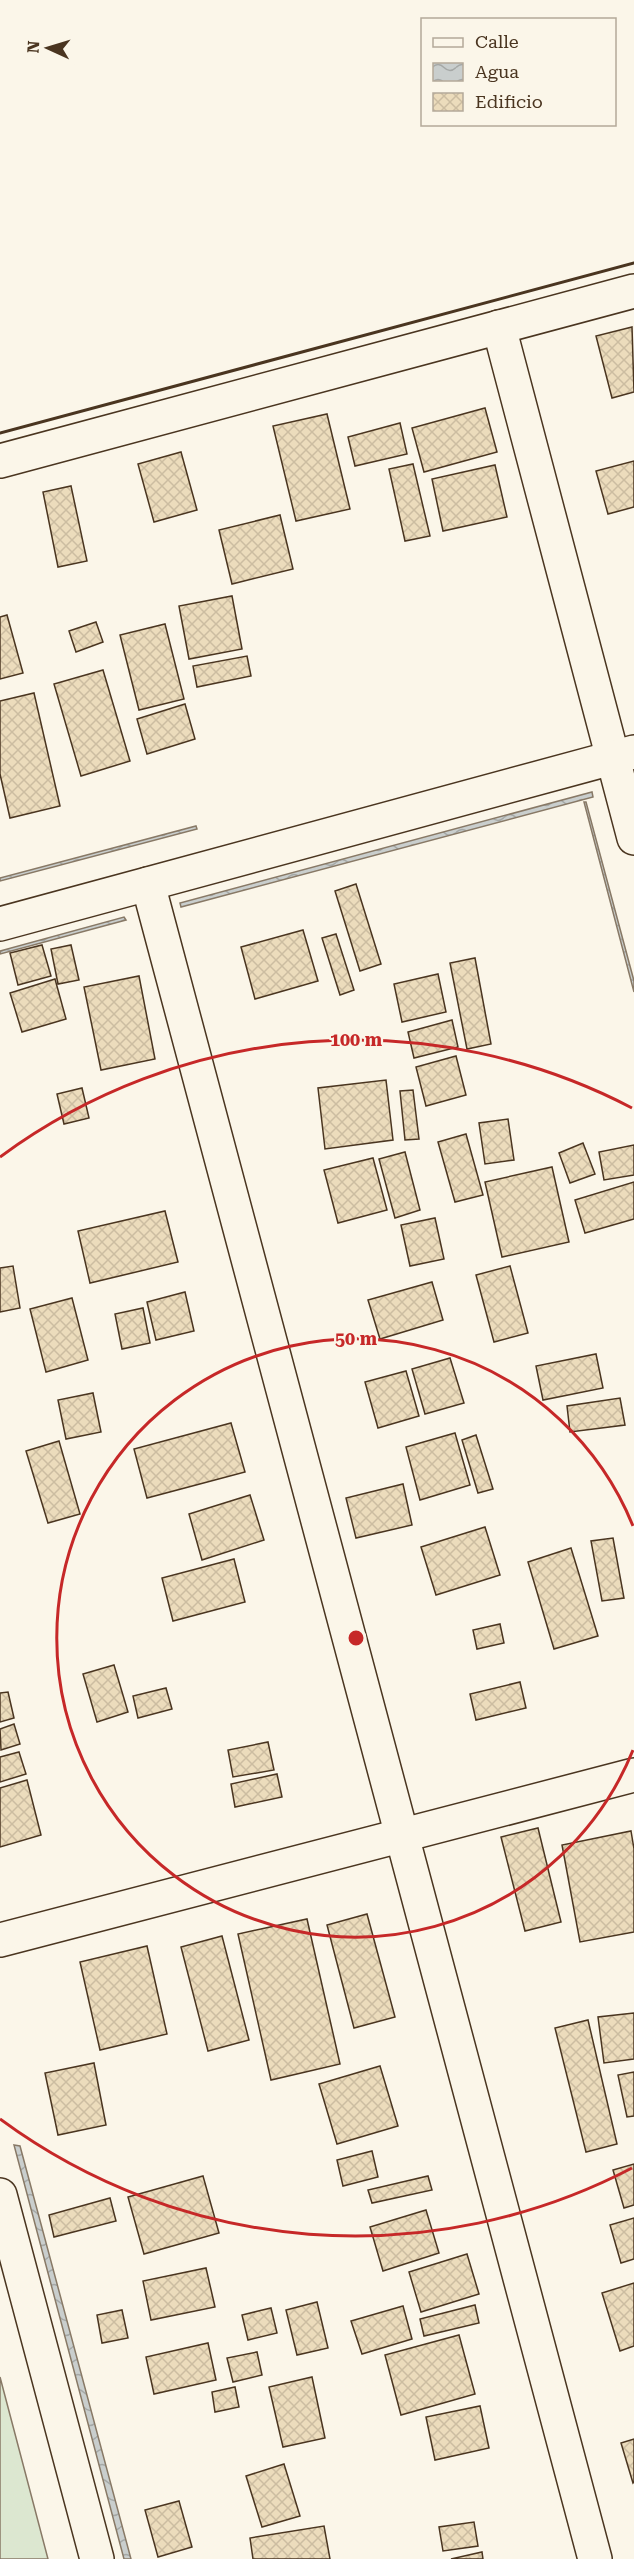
<svg xmlns="http://www.w3.org/2000/svg" width="634" height="2559" font-family="'Roboto Serif',serif">
<style>
.green{fill:#dce7d0;stroke:#887966;stroke-width:1.5}
.water{fill:url(#water-waves);stroke:#887966;stroke-width:1.5}
.building{fill:url(#building-cross-hatch);stroke:#4a3520;stroke-width:1.5}
.lines{fill:none;stroke-linecap:round;stroke-linejoin:round}
.minor-casing{stroke:#4a3520;stroke-width:36}
.minor{stroke:#fbf6e9;stroke-width:33}
.wall{stroke:#4a3520;stroke-width:3}
.ring{fill:none;stroke:#c62828;stroke-width:3}
.centre{fill:#c62828;stroke:#fbf6e9;stroke-width:3}
.ring-label{font-size:18px;text-anchor:middle;font-weight:bold;fill:#c62828;stroke:#fbf6e9;stroke-width:4.5;stroke-linejoin:round;paint-order:stroke}
</style>
<defs>
<pattern id="water-waves" width="16" height="10" patternUnits="userSpaceOnUse" patternTransform="scale(1.5)"><rect width="16" height="10" fill="#c9cecd"/><path d="M0 5q4-4 8 0t8 0" fill="none" stroke="#a5a8a6"/></pattern>
<pattern id="building-cross-hatch" width="8" height="8" patternUnits="userSpaceOnUse" patternTransform="scale(1.5)"><rect width="8" height="8" fill="#ecdcbc"/><path d="M0 0l8 8M0 8l8-8" fill="none" stroke="#ccbda1"/></pattern>
</defs>
<rect width="100%" height="100%" fill="#fbf6e9"/>
<!-- green -->
<polygon class="green" points="0,2377 48,2559 0,2559"/>
<!-- water -->
<g class="water">
<polygon points="592,792 593,797 181,907 180,903"/>
<polygon points="584,802 586,802 634,981 634,992"/>
<polygon points="196,826 197,829 0,881 0,878"/>
<polygon points="124,917 126,920 0,954 0,951"/>
<polygon points="14,2145 20,2146 131,2559 124,2559"/>
</g>
<!-- building -->
<g class="building">
<polygon points="632,327 634,392 612,398 596,336"/>
<polygon points="485,408 497,452 424,472 412,428"/>
<polygon points="327,414 350,509 296,521 273,426"/>
<polygon points="400,423 407,454 355,466 348,437"/>
<polygon points="181,452 197,510 154,522 138,464"/>
<polygon points="634,461 634,507 608,514 596,471"/>
<polygon points="413,464 430,536 405,541 389,469"/>
<polygon points="495,465 507,517 443,531 432,479"/>
<polygon points="71,486 87,561 58,567 43,492"/>
<polygon points="280,515 293,569 232,584 219,530"/>
<polygon points="232,596 242,649 189,659 179,606"/>
<polygon points="7,615 23,673 0,679 0,617"/>
<polygon points="96,622 103,642 76,652 69,631"/>
<polygon points="165,624 184,699 139,710 120,635"/>
<polygon points="247,656 251,676 197,687 193,666"/>
<polygon points="103,670 130,761 81,776 54,684"/>
<polygon points="34,693 60,806 10,818 0,774 0,701"/>
<polygon points="185,704 195,739 147,754 137,719"/>
<polygon points="356,884 381,964 360,971 335,891"/>
<polygon points="303,930 318,981 255,999 241,947"/>
<polygon points="336,934 354,990 340,995 322,938"/>
<polygon points="42,945 51,976 18,985 10,953"/>
<polygon points="71,945 79,980 58,984 51,949"/>
<polygon points="475,958 491,1044 467,1049 450,963"/>
<polygon points="438,974 446,1012 402,1022 394,984"/>
<polygon points="139,976 155,1059 101,1070 84,987"/>
<polygon points="55,979 66,1019 22,1032 10,993"/>
<polygon points="452,1020 458,1047 414,1058 408,1032"/>
<polygon points="456,1056 466,1095 426,1106 416,1067"/>
<polygon points="386,1080 393,1140 325,1149 318,1088"/>
<polygon points="82,1088 89,1118 64,1124 57,1094"/>
<polygon points="413,1090 419,1139 405,1140 400,1091"/>
<polygon points="508,1119 514,1160 485,1164 479,1123"/>
<polygon points="466,1134 483,1195 455,1202 438,1142"/>
<polygon points="583,1143 595,1174 570,1183 559,1153"/>
<polygon points="634,1145 634,1175 604,1180 599,1152"/>
<polygon points="405,1152 420,1210 395,1218 379,1159"/>
<polygon points="373,1158 387,1210 338,1223 324,1170"/>
<polygon points="552,1167 569,1242 502,1257 485,1182"/>
<polygon points="634,1182 634,1219 585,1233 575,1200"/>
<polygon points="165,1211 178,1262 90,1283 78,1231"/>
<polygon points="435,1218 444,1259 410,1266 401,1225"/>
<polygon points="13,1266 20,1308 0,1312 0,1268"/>
<polygon points="510,1266 528,1333 494,1342 476,1275"/>
<polygon points="432,1282 443,1320 380,1339 368,1300"/>
<polygon points="185,1292 194,1331 156,1340 147,1302"/>
<polygon points="72,1298 88,1360 46,1372 30,1309"/>
<polygon points="143,1308 150,1343 122,1349 115,1314"/>
<polygon points="596,1354 603,1388 543,1400 536,1366"/>
<polygon points="450,1358 464,1403 425,1414 412,1369"/>
<polygon points="406,1371 419,1416 378,1428 365,1382"/>
<polygon points="93,1393 101,1432 66,1439 58,1400"/>
<polygon points="620,1398 625,1425 570,1432 567,1406"/>
<polygon points="231,1423 245,1472 147,1498 134,1449"/>
<polygon points="455,1433 470,1485 420,1500 406,1447"/>
<polygon points="476,1435 493,1489 478,1493 462,1440"/>
<polygon points="59,1441 80,1514 48,1523 26,1451"/>
<polygon points="403,1484 412,1525 356,1538 346,1498"/>
<polygon points="250,1495 264,1540 202,1560 189,1514"/>
<polygon points="485,1527 500,1575 436,1595 421,1547"/>
<polygon points="613,1538 624,1598 602,1601 591,1541"/>
<polygon points="571,1548 598,1636 554,1649 528,1562"/>
<polygon points="234,1559 245,1602 173,1621 162,1578"/>
<polygon points="500,1624 504,1643 477,1649 473,1630"/>
<polygon points="114,1665 128,1712 97,1722 83,1674"/>
<polygon points="520,1682 526,1708 476,1720 470,1694"/>
<polygon points="166,1688 172,1709 138,1718 133,1696"/>
<polygon points="8,1692 14,1718 0,1722 0,1693"/>
<polygon points="14,1724 20,1744 1,1750 0,1729"/>
<polygon points="268,1742 274,1770 233,1777 228,1750"/>
<polygon points="19,1752 26,1774 0,1782 0,1757"/>
<polygon points="277,1774 282,1797 235,1807 231,1784"/>
<polygon points="27,1780 41,1835 0,1847 0,1788"/>
<polygon points="538,1828 561,1922 525,1931 501,1837"/>
<polygon points="631,1831 634,1849 634,1932 580,1942 562,1845"/>
<polygon points="367,1914 395,2017 354,2028 327,1925"/>
<polygon points="307,1919 340,2064 271,2080 238,1934"/>
<polygon points="222,1936 249,2040 208,2051 181,1947"/>
<polygon points="147,1946 167,2034 100,2050 80,1962"/>
<polygon points="634,2013 634,2059 604,2063 598,2017"/>
<polygon points="588,2020 617,2144 586,2152 555,2028"/>
<polygon points="94,2063 106,2125 58,2135 45,2073"/>
<polygon points="380,2066 398,2126 337,2144 319,2084"/>
<polygon points="634,2072 634,2116 627,2117 618,2075"/>
<polygon points="372,2151 378,2177 343,2186 337,2160"/>
<polygon points="634,2164 634,2205 624,2208 613,2170"/>
<polygon points="203,2176 219,2233 144,2254 128,2197"/>
<polygon points="428,2176 432,2190 372,2203 368,2190"/>
<polygon points="110,2198 116,2221 54,2237 49,2215"/>
<polygon points="426,2210 439,2253 383,2271 370,2227"/>
<polygon points="634,2218 634,2259 621,2263 610,2225"/>
<polygon points="467,2254 479,2294 421,2312 409,2272"/>
<polygon points="206,2268 215,2307 151,2320 143,2281"/>
<polygon points="634,2283 634,2346 620,2351 602,2293"/>
<polygon points="317,2302 328,2348 297,2355 286,2310"/>
<polygon points="475,2305 479,2323 424,2336 420,2319"/>
<polygon points="403,2306 412,2339 362,2354 351,2321"/>
<polygon points="271,2308 277,2333 248,2340 242,2315"/>
<polygon points="122,2310 128,2338 102,2343 97,2315"/>
<polygon points="459,2335 475,2394 401,2415 385,2355"/>
<polygon points="208,2343 216,2380 154,2394 146,2357"/>
<polygon points="257,2352 262,2375 233,2382 227,2358"/>
<polygon points="312,2377 325,2438 283,2447 269,2387"/>
<polygon points="235,2387 239,2407 215,2412 212,2392"/>
<polygon points="480,2406 489,2448 435,2460 426,2417"/>
<polygon points="634,2439 634,2482 633,2483 621,2443"/>
<polygon points="284,2464 300,2516 262,2527 246,2476"/>
<polygon points="179,2501 192,2547 158,2557 145,2510"/>
<polygon points="474,2522 478,2546 443,2551 439,2527"/>
<polygon points="324,2526 330,2559 253,2559 250,2538"/>
<polygon points="482,2552 483,2559 451,2559"/>
</g>
<g class="lines">
<!-- minor casing -->
<g class="minor-casing">
<g id="minor">
<polyline points="499,327 634,838"/>
<polyline points="0,461 634,291"/>
<polyline points="148,884 595,2559"/>
<polyline points="0,924 634,752"/>
<polyline points="0,1940 634,1775"/>
<polyline points="0,2195 97,2559"/>
</g>
</g>
<!-- minor -->
<use href="#minor" class="minor"/>
<!-- wall -->
<polyline class="wall" points="0,433 634,263"/>
</g>
<!-- distance rings -->
<g class="ring">
<path d="M633 1750A299 299 0 1 1 633 1526"/>
<path d="M632 2168A598 598 0 0 1 0 2119M0 1157A598 598 0 0 1 632 1108"/>
</g>
<circle cx="356" cy="1638" r="9" class="centre"/>
<g class="ring-label">
<text x="356" y="1046">100 m</text>
<text x="356" y="1345">50 m</text>
</g>
<!-- legend -->
<rect x="421" y="18" width="195" height="108" fill="#fbf6e9" stroke="#b4a999" stroke-width="1.5"/>
<rect x="433" y="38" width="30" height="9" fill="#fbf6e9" stroke="#b4a999" stroke-width="1.5"/>
<text x="475" y="48" font-size="18" fill="#4a3520">Calle</text>
<rect x="433" y="63" width="30" height="18" fill="url(#water-waves)" stroke="#b4a999" stroke-width="1.5"/>
<text x="475" y="78" font-size="18" fill="#4a3520">Agua</text>
<rect x="433" y="93" width="30" height="18" fill="url(#building-cross-hatch)" stroke="#b4a999" stroke-width="1.5"/>
<text x="475" y="108" font-size="18" fill="#4a3520">Edificio</text>
<!-- north arrow -->
<g transform="translate(48 48) rotate(274)" stroke="#fbf6e9" stroke-width="4.5" paint-order="stroke">
<path d="M0-4.5L10 22L0 15L-10 22Z" fill="#4a3520"/>
<text y="-9" font-size="16" font-weight="bold" text-anchor="middle" fill="#4a3520">N</text>
</g>
</svg>
